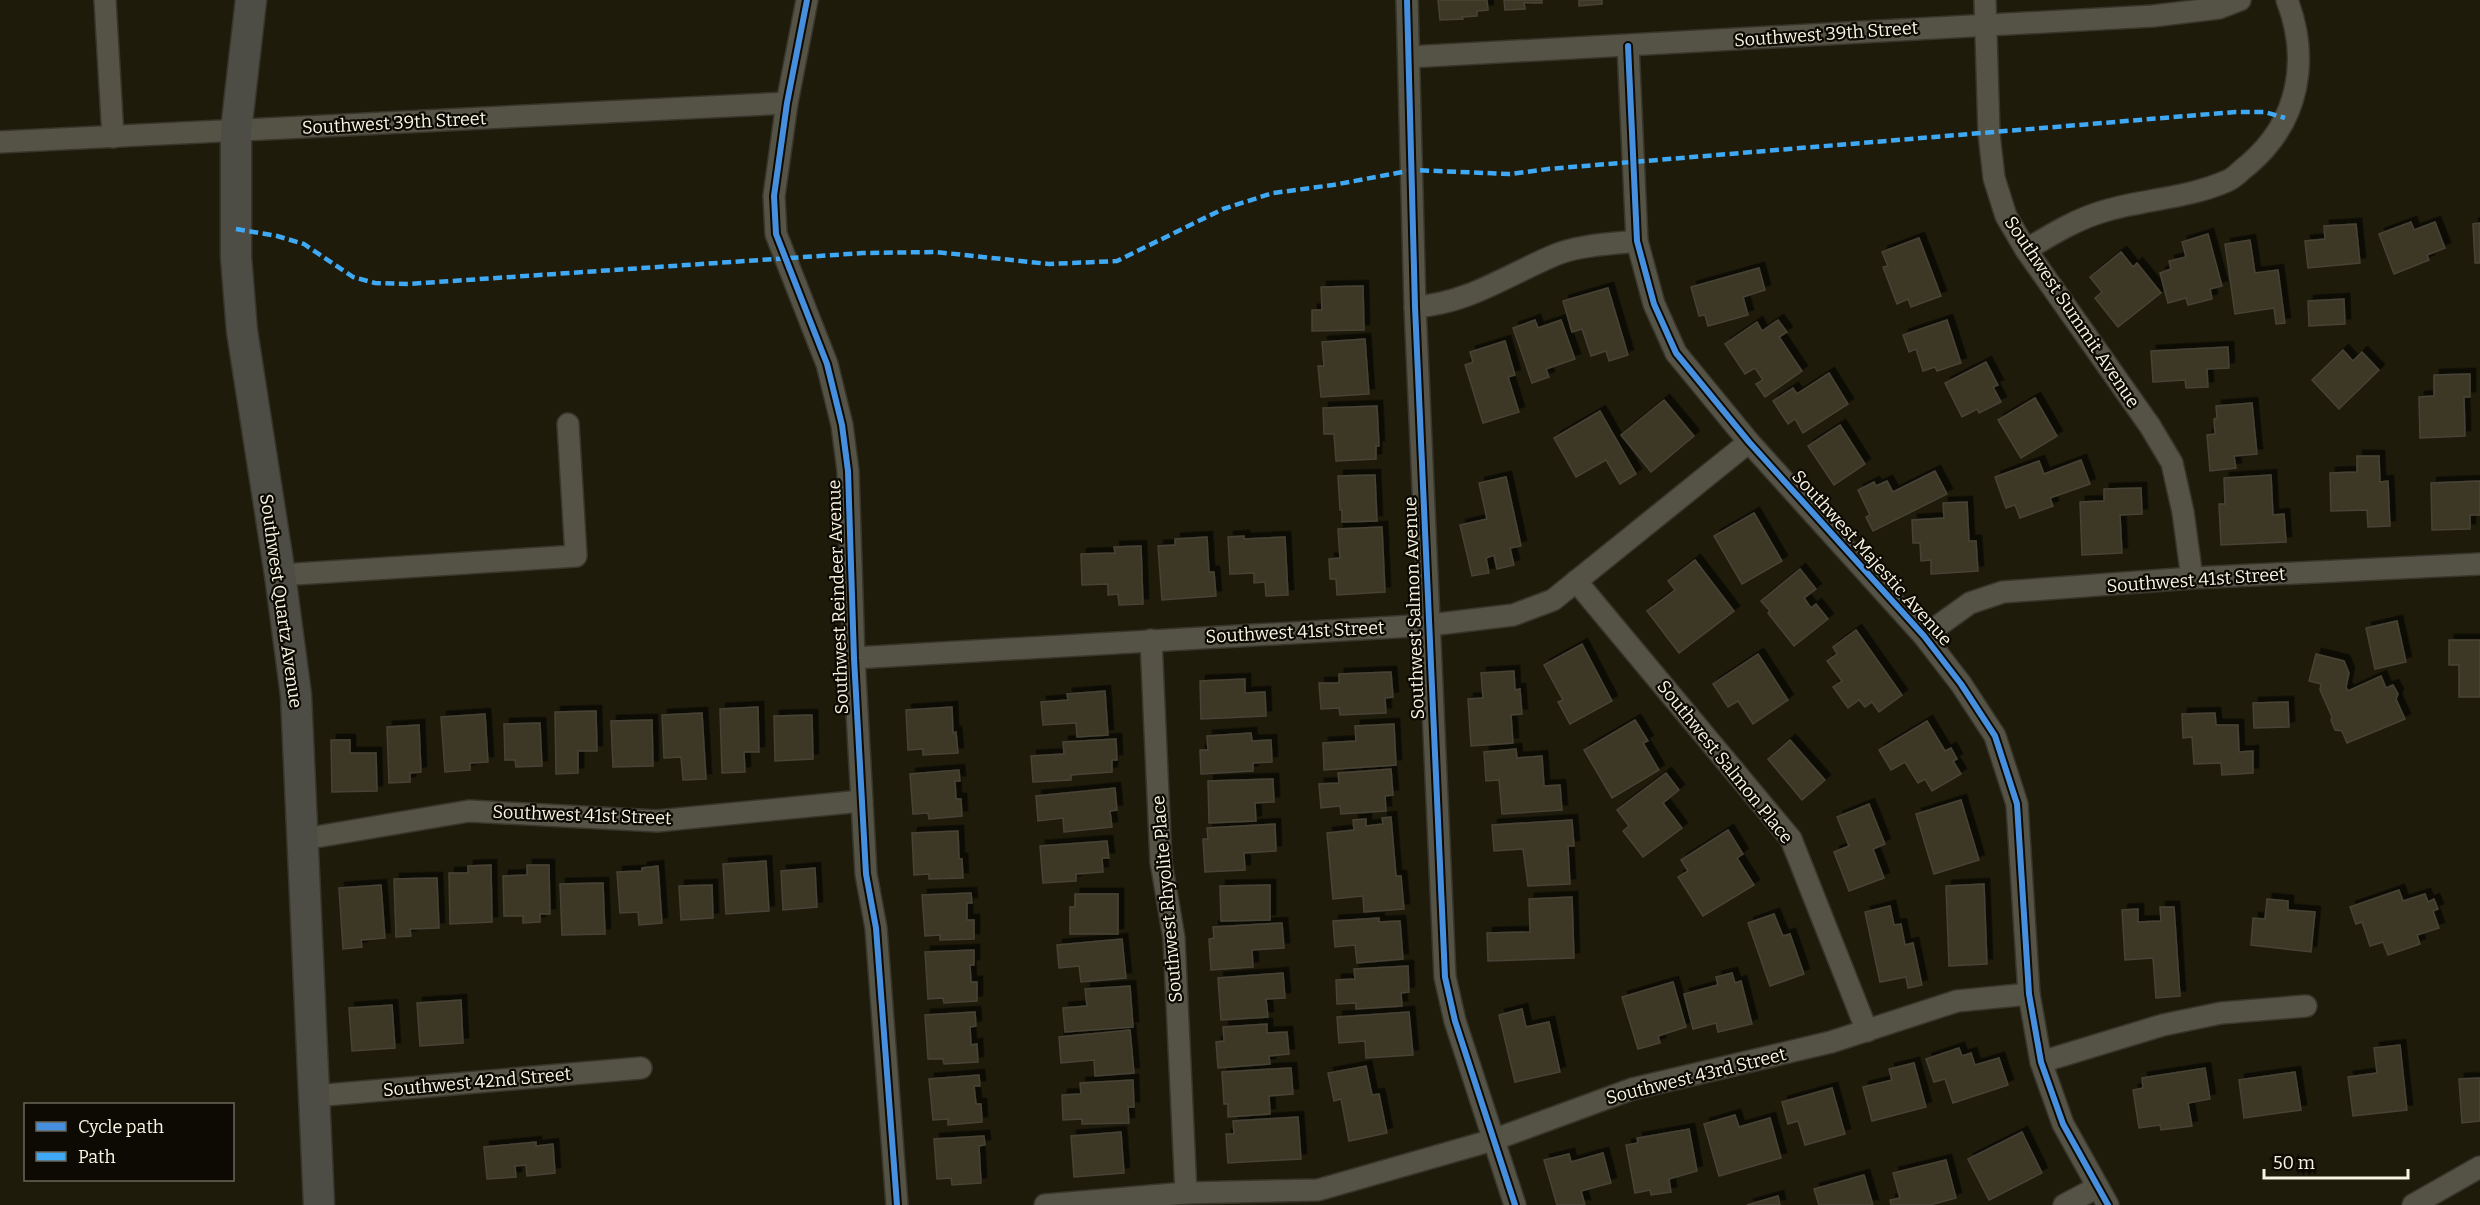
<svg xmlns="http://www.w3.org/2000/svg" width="2480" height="1205" font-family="Bitter,serif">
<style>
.building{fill:#3d3726;stroke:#474336;stroke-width:1.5;filter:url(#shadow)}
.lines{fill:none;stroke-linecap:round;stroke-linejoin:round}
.street-casing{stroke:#38352b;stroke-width:24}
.secondary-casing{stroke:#38352b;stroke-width:33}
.street{stroke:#555246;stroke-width:21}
.secondary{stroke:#4d4d45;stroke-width:30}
.quiet{stroke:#3fa9f5;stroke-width:4.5;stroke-dasharray:9 4.5;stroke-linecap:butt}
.cycleway-casing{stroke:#0c0a02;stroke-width:10}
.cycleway{stroke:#468fdf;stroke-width:6}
.labels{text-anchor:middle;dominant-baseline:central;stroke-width:4.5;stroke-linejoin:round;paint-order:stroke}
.street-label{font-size:18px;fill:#f8f5e4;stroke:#0c0a02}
</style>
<defs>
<filter id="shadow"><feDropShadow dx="5.5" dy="-5.5" stdDeviation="0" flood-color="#0009"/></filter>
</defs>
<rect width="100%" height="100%" fill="#1e1b0b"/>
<!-- building -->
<g class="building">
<polygon points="1438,0 1487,0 1488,10 1477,11 1477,16 1462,17 1463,19 1440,20"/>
<polygon points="1504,0 1542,0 1542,3 1524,3 1525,9 1505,10"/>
<polygon points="1579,0 1602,0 1602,4 1579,6"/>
<polygon points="2411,222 2414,230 2435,222 2445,248 2427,255 2429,260 2394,274 2379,234"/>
<polygon points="2480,223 2480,263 2475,263 2473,224"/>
<polygon points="2356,224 2360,263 2308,268 2305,241 2325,239 2324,226"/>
<polygon points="2208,234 2222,286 2210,289 2212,299 2188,305 2186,298 2168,303 2160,273 2171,269 2169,261 2186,257 2182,242"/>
<polygon points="1919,238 1941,296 1911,307 1908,299 1897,304 1883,267 1888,266 1882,252"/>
<polygon points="2250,240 2255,273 2278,270 2285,323 2276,324 2274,308 2235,314 2225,244"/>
<polygon points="2121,252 2133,267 2137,263 2161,293 2118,327 2095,298 2102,292 2090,277"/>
<polygon points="1759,268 1765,290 1743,297 1748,315 1708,326 1705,315 1699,316 1691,287"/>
<polygon points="1363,286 1364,330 1312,331 1312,310 1322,310 1321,287"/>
<polygon points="1608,288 1628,355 1609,361 1606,351 1591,356 1582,329 1572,332 1563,301"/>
<polygon points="2344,299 2345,324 2309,326 2308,301"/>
<polygon points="1535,320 1538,328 1561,320 1575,359 1546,369 1549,377 1532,383 1513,328"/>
<polygon points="1778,320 1787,332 1779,337 1802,371 1765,397 1756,384 1763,380 1755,368 1745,374 1725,344 1757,322 1762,331"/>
<polygon points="1947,320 1961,363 1937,371 1935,367 1923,371 1916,349 1909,352 1903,335"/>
<polygon points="1365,339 1369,394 1321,397 1318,366 1324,366 1322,342"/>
<polygon points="1505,341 1515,375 1508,377 1519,412 1483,423 1465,365 1473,362 1470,352"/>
<polygon points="2228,347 2229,368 2207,369 2208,387 2186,388 2185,380 2153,382 2151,351"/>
<polygon points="2343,350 2353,361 2362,352 2379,370 2339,409 2312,380"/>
<polygon points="1986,362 1998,385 1993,387 2001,402 1979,413 1977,409 1962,417 1945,383"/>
<polygon points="1829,373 1848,404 1803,433 1795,419 1788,424 1773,401 1793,388 1797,394"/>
<polygon points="2470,374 2470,397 2464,397 2465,436 2420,438 2419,397 2434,396 2434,375"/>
<polygon points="2035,398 2057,436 2021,458 1998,420"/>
<polygon points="1664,400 1694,436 1651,472 1621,435"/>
<polygon points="2252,403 2257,454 2234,456 2236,468 2210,471 2207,435 2215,434 2214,419 2217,418 2216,406"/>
<polygon points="1377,406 1379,446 1376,446 1376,459 1336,461 1334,434 1324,434 1323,408"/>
<polygon points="1600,411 1636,474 1620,484 1606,460 1576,477 1554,438"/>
<polygon points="1840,425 1865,464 1834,485 1808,446"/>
<polygon points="2357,456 2379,456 2380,482 2388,481 2390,526 2368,527 2367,510 2331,511 2330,473 2357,472"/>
<polygon points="2081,460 2090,484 2050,498 2053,506 2020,518 2015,505 2006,508 1995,477 2039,461 2044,474"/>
<polygon points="1935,471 1947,494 1873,531 1866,517 1870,515 1858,490 1874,482 1876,486 1887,481 1893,492"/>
<polygon points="1375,475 1377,521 1342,522 1342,510 1340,510 1338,476"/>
<polygon points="2271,475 2273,515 2284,514 2286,542 2221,545 2219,504 2225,504 2224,478"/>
<polygon points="1506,477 1521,546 1510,548 1514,565 1497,569 1494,555 1486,558 1489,573 1472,576 1460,525 1487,519 1479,483"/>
<polygon points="2480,481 2480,515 2470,515 2470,529 2432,530 2431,483"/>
<polygon points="2141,488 2142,514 2120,515 2122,553 2082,555 2080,502 2104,501 2104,489"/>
<polygon points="1967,502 1969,541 1976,541 1978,571 1931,574 1931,560 1921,561 1920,543 1913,543 1912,520 1944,518 1943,503"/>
<polygon points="1754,513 1782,561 1742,584 1714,536"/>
<polygon points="1382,527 1385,592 1337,595 1336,579 1330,579 1329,559 1340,558 1338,529"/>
<polygon points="1244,536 1244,539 1285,537 1288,595 1266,596 1265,582 1254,583 1254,573 1230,574 1228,537"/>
<polygon points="1207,537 1209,572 1214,572 1216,596 1162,600 1158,546 1175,545 1175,539"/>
<polygon points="1141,546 1143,604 1119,605 1118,594 1108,595 1108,584 1082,585 1081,554 1115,553 1114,547"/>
<polygon points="1695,560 1734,611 1679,653 1647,611 1675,590 1668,581"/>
<polygon points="1800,569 1816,589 1804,598 1811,608 1816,604 1828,619 1794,646 1768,613 1770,611 1761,601"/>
<polygon points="2397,621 2406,662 2375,669 2366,628"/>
<polygon points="1856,630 1902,695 1879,712 1872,702 1865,707 1859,700 1848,708 1833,687 1842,681 1827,661 1837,654 1833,647"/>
<polygon points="2449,640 2480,640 2480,697 2459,697 2459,665 2449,665"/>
<polygon points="1582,644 1612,701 1570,724 1558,702 1563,700 1544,665"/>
<polygon points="1758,654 1788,700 1753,724 1738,701 1728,707 1713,684"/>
<polygon points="2316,654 2344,661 2349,673 2346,687 2348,691 2381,676 2386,688 2393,685 2398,694 2396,699 2405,719 2347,743 2342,731 2335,730 2331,720 2332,717 2320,690 2321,684 2309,681"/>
<polygon points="1514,671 1515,690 1520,689 1522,714 1511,715 1513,743 1471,746 1468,699 1483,698 1481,673"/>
<polygon points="1391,672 1393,697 1385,698 1386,713 1340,715 1339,708 1321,709 1319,683 1339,683 1339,674"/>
<polygon points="1245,679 1245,693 1265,692 1266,716 1201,719 1200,681"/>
<polygon points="1105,691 1108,735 1077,737 1076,723 1043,725 1041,702 1068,700 1067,694"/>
<polygon points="2288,702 2289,727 2254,728 2253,703"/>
<polygon points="758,707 759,752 744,752 745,772 722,773 720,709"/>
<polygon points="952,707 953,733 956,732 958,753 923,755 923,749 908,750 906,710"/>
<polygon points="596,711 597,751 578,751 578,773 556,774 555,712"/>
<polygon points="702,713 706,779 683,780 681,757 664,758 662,715"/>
<polygon points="2215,713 2216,725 2238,725 2239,752 2253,751 2253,773 2222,775 2221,763 2194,764 2192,737 2183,738 2182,714"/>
<polygon points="485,714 488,762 470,763 470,770 445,772 441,717"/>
<polygon points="812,715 813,759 775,761 774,716"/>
<polygon points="652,720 653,766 613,767 611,721"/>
<polygon points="1635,720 1648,741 1643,743 1659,770 1612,798 1584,750"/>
<polygon points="1927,721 1945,751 1951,748 1957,759 1953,761 1961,774 1932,791 1925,779 1918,783 1905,762 1891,770 1879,750"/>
<polygon points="540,723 542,766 516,767 515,760 505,760 504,724"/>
<polygon points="1394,724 1396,765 1324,770 1323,743 1356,741 1355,726"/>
<polygon points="419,725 421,772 410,773 410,782 389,783 387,727"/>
<polygon points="1251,733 1252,741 1271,740 1272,762 1253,763 1253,771 1201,774 1200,750 1208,750 1207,736"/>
<polygon points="1116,739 1117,760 1112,760 1112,772 1071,775 1071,780 1033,782 1031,756 1064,754 1063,742"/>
<polygon points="331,740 350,740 350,753 376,753 377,791 332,792"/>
<polygon points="1790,740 1825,780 1802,800 1768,759"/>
<polygon points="1516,749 1517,758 1542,756 1544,786 1560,785 1562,810 1502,814 1499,780 1486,781 1484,752"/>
<polygon points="1391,769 1393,795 1385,796 1386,811 1341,814 1340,806 1321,808 1319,784 1339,783 1338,773"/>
<polygon points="959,770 960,781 955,781 956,799 961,799 962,816 929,819 928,813 913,814 910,774"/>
<polygon points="1666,773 1679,790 1663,803 1682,828 1643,857 1623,831 1629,826 1617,810"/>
<polygon points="1273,779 1274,802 1255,803 1256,821 1209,823 1208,781"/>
<polygon points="1115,788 1117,810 1110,811 1112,827 1064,832 1063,818 1038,821 1036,796"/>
<polygon points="1961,800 1979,860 1934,874 1916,814"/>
<polygon points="1869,804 1885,844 1873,849 1884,878 1849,891 1834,852 1849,846 1837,817"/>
<polygon points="1391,817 1396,876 1401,876 1404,909 1364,912 1363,896 1333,899 1327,833 1354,830 1353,820 1366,819 1366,826 1383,824 1382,818"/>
<polygon points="1572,820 1574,846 1568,846 1570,884 1528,886 1523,849 1494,851 1492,825"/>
<polygon points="1275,824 1276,851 1244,853 1245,870 1205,872 1203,839 1208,839 1207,828"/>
<polygon points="1728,830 1743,854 1737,858 1754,885 1703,916 1678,877 1688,871 1681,860"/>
<polygon points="958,831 959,859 962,859 963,878 929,879 929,874 914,875 912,833"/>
<polygon points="1107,841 1109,858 1102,858 1103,872 1076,874 1076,881 1043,883 1040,846"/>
<polygon points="766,861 769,911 726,914 723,864"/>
<polygon points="491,865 492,922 450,924 449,873 468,873 468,866"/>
<polygon points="527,865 549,865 550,914 540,914 540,922 523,923 523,916 504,916 503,876 527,875"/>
<polygon points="658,866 662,923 639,925 638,912 620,913 617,872 642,871 642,868"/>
<polygon points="815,868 817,907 783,910 781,871"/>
<polygon points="437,878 439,928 410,929 411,936 396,937 394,879"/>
<polygon points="603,883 605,934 562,935 560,884"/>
<polygon points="1984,884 1987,964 1949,966 1946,886"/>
<polygon points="381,885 385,938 361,940 362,947 343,949 339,888"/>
<polygon points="712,885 713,918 681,920 679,886"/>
<polygon points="1270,885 1270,920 1221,921 1220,886"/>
<polygon points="2399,890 2403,901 2425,894 2428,902 2434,899 2438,909 2433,911 2439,928 2417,935 2420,944 2388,955 2383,942 2370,946 2362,922 2356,924 2350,907"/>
<polygon points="971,893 972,903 967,903 967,920 974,920 974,939 940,940 940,935 925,936 922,895"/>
<polygon points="1075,894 1118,894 1118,934 1070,934 1070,907 1075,907"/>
<polygon points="1572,897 1574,958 1488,961 1487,933 1530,932 1529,899"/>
<polygon points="2267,899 2288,901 2288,910 2315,912 2311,952 2251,945 2253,918 2265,919"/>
<polygon points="1890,906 1894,925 1901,924 1905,945 1913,943 1922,985 1908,988 1906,977 1880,982 1865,912"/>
<polygon points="2160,907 2174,907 2180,996 2156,998 2153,958 2125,960 2122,910 2138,909 2138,922 2161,921"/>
<polygon points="1774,914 1783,936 1790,934 1804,974 1770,986 1748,923"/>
<polygon points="1379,918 1379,922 1400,921 1403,959 1357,963 1355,945 1335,947 1333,921"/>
<polygon points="1282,923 1284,948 1252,950 1253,967 1211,970 1209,939 1214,938 1213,927"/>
<polygon points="1122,939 1126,978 1081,982 1079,966 1059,968 1057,945"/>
<polygon points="974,950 974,965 970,965 971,982 977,982 977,1001 944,1003 943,998 928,999 925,952"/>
<polygon points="1408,966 1409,992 1401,993 1402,1006 1356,1009 1356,1003 1337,1004 1336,980 1355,979 1354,969"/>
<polygon points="1283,973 1285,998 1266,999 1268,1017 1221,1020 1218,978"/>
<polygon points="1732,973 1735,983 1741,981 1752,1024 1718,1032 1716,1023 1693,1029 1684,994 1718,985 1716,977"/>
<polygon points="1673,982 1686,1027 1658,1036 1660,1043 1638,1049 1622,997"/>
<polygon points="1130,986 1133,1027 1065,1032 1063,1008 1087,1006 1085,989"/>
<polygon points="461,1000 463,1043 420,1046 417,1003"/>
<polygon points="392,1005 395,1048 352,1051 349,1008"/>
<polygon points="1522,1009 1526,1027 1549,1022 1560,1072 1515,1082 1499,1015"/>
<polygon points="975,1012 976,1026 970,1027 971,1045 977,1044 978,1062 944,1064 943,1059 928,1059 925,1015"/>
<polygon points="1409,1012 1413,1055 1366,1058 1365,1041 1339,1043 1337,1017"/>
<polygon points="1267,1024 1267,1033 1287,1032 1289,1054 1269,1056 1270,1064 1218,1068 1216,1042 1224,1041 1223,1027"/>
<polygon points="1130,1030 1134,1073 1095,1076 1094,1060 1061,1063 1059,1037"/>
<polygon points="2400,1045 2407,1110 2353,1116 2348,1077 2377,1073 2374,1048"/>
<polygon points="1959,1048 1962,1056 1971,1053 1975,1065 1999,1058 2008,1085 1953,1103 1945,1079 1934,1082 1926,1059"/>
<polygon points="1914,1063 1926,1107 1872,1121 1863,1087 1892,1080 1889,1069"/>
<polygon points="1366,1066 1372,1095 1379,1094 1387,1133 1349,1141 1341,1099 1334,1101 1328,1073"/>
<polygon points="1291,1068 1293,1094 1269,1096 1270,1114 1228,1117 1228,1104 1224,1104 1222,1072"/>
<polygon points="2205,1068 2210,1099 2188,1103 2192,1126 2161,1130 2160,1125 2139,1128 2133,1090 2143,1088 2142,1078"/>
<polygon points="2295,1072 2301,1110 2244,1118 2239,1080"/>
<polygon points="979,1075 980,1086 974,1086 976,1104 981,1104 982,1122 948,1125 948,1119 933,1120 929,1079"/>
<polygon points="2480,1078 2480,1121 2462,1123 2459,1079"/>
<polygon points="1133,1080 1134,1107 1128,1107 1129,1123 1082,1124 1082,1119 1063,1120 1062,1095 1081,1094 1080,1083"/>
<polygon points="1832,1088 1845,1134 1805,1145 1798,1121 1788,1124 1782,1102"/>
<polygon points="1735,1115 1739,1127 1770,1118 1781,1158 1719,1176 1704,1124"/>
<polygon points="1298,1117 1301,1159 1228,1163 1226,1134 1234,1134 1233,1121"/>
<polygon points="1689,1129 1697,1171 1669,1179 1671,1192 1651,1195 1650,1190 1635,1193 1626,1145 1638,1143 1637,1138"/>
<polygon points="1121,1132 1124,1173 1074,1177 1071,1136"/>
<polygon points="2022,1132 2042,1173 1989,1200 1968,1159"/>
<polygon points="984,1136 985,1145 979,1146 981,1183 952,1185 951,1178 937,1179 934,1139"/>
<polygon points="536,1142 536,1146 553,1144 555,1173 527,1176 526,1165 515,1166 516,1177 487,1179 484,1147"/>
<polygon points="1603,1153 1611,1183 1581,1191 1585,1205 1557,1205 1544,1160 1569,1154 1571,1162"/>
<polygon points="1946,1160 1956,1198 1930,1205 1891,1205 1890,1200 1900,1198 1893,1173"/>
<polygon points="1864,1175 1873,1205 1819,1205 1814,1189"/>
<polygon points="1778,1196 1780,1205 1747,1205"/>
</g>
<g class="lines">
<!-- street casing -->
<g class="street-casing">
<g id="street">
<polyline points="105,0 113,137"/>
<polyline points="807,0 787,103 774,196 776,234 827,364 842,425 848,471 854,658 866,874 876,928 897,1205"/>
<polyline points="1407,0 1415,307 1445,977 1455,1021 1515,1205"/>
<polyline points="1985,0 1989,134 1994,178 2006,216 2026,250 2150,426 2172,463 2183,512 2192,578"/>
<polyline points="1628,46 1637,241 1654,304 1676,353 1749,442 1924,636 1961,684 1995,736 2017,804 2029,994 2041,1062 2063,1124 2108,1205"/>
<polyline points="1409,57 2153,16 2219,8 2240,0"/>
<polyline points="0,142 787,103"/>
<path d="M2026 250C2052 234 2078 218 2108 210 2147 199 2188 198 2227 181 2235 178 2241 170 2248 165 2299 122 2310 60 2287 0"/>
<path d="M1415 307C1469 303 1507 275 1555 255 1578 245 1612 244 1637 241"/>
<polyline points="280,575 576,556 568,424"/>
<polyline points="1576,581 1791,839 1867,1031"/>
<polyline points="1924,636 1970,603 2003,592 2192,578 2480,564"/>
<polyline points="1151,640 1161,862 1174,938 1186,1193"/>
<polyline points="854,658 1430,625 1513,615 1553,600 1749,442"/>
<polyline points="304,839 469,811 657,821 862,801"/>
<polyline points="2041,1062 2163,1025 2221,1013 2306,1006"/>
<polyline points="314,1096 641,1068"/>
<polyline points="1045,1205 1186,1193 1318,1190 1493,1140 1632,1089 1831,1042 1957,1001 2029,994"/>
<polyline points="2064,1205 2098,1187"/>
<polyline points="2413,1205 2480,1167"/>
</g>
</g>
<!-- secondary casing -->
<g class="secondary-casing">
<polyline id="secondary" points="251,0 236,131 236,257 242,331 280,575 296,695 319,1205"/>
</g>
<!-- street -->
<use href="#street" class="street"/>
<!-- secondary -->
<use href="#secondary" class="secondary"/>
<!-- quiet -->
<polyline class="quiet" points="236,229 277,236 304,244 353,277 375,283 408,284 863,253 936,252 1049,264 1117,261 1223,209 1273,193 1333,185 1413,170 1510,174 1548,169 2235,112 2265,112 2285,118"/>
<!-- cycleway casing -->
<g class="cycleway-casing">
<g id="cycleway">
<polyline points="807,0 787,103 774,196 776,234 827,364 842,425 848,471 854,658 866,874 876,928 897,1205"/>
<polyline points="1407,0 1415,307 1445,977 1455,1021 1515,1205"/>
<polyline points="1628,46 1637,241 1654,304 1676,353 1749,442 1924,636 1961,684 1995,736 2017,804 2029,994 2041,1062 2063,1124 2108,1205"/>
</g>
</g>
<!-- cycleway -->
<use href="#cycleway" class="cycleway"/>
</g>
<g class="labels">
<!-- street labels -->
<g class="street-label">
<text transform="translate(1826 34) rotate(-4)">Southwest 39th Street</text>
<text transform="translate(394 123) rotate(-3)">Southwest 39th Street</text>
<text transform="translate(2072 312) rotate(56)">Southwest Summit Avenue</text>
<text transform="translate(1872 558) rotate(48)">Southwest Majestic Avenue</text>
<text transform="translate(2196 580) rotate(-4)">Southwest 41st Street</text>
<text transform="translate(838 597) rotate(-92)">Southwest Reindeer Avenue</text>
<text transform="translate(281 601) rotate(82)">Southwest Quartz Avenue</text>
<text transform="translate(1414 608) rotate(-92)">Southwest Salmon Avenue</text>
<text transform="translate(1295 632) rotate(-3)">Southwest 41st Street</text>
<text transform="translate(1725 762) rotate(51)">Southwest Salmon Place</text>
<text transform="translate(582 815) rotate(2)">Southwest 41st Street</text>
<text transform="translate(1167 899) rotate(-95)">Southwest Rhyolite Place</text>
<text transform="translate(1696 1076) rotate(-14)">Southwest 43rd Street</text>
<text transform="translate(477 1082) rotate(-5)">Southwest 42nd Street</text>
</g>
</g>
<!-- legend -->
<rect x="24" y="1103" width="210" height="78" fill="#0c0a02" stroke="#6a685c" stroke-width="1.5"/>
<rect x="36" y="1122" width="30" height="9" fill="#468fdf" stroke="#6a685c" stroke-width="1.5"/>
<text x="78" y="1133" font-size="18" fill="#f8f5e4">Cycle path</text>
<rect x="36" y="1152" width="30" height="9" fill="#3fa9f5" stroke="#6a685c" stroke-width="1.5"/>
<text x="78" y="1163" font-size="18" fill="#f8f5e4">Path</text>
<!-- scale -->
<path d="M2264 1169v9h144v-9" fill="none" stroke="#f8f5e4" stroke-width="3"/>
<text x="2273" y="1169" font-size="18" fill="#f8f5e4" stroke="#0c0a02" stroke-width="4.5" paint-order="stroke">50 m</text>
</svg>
